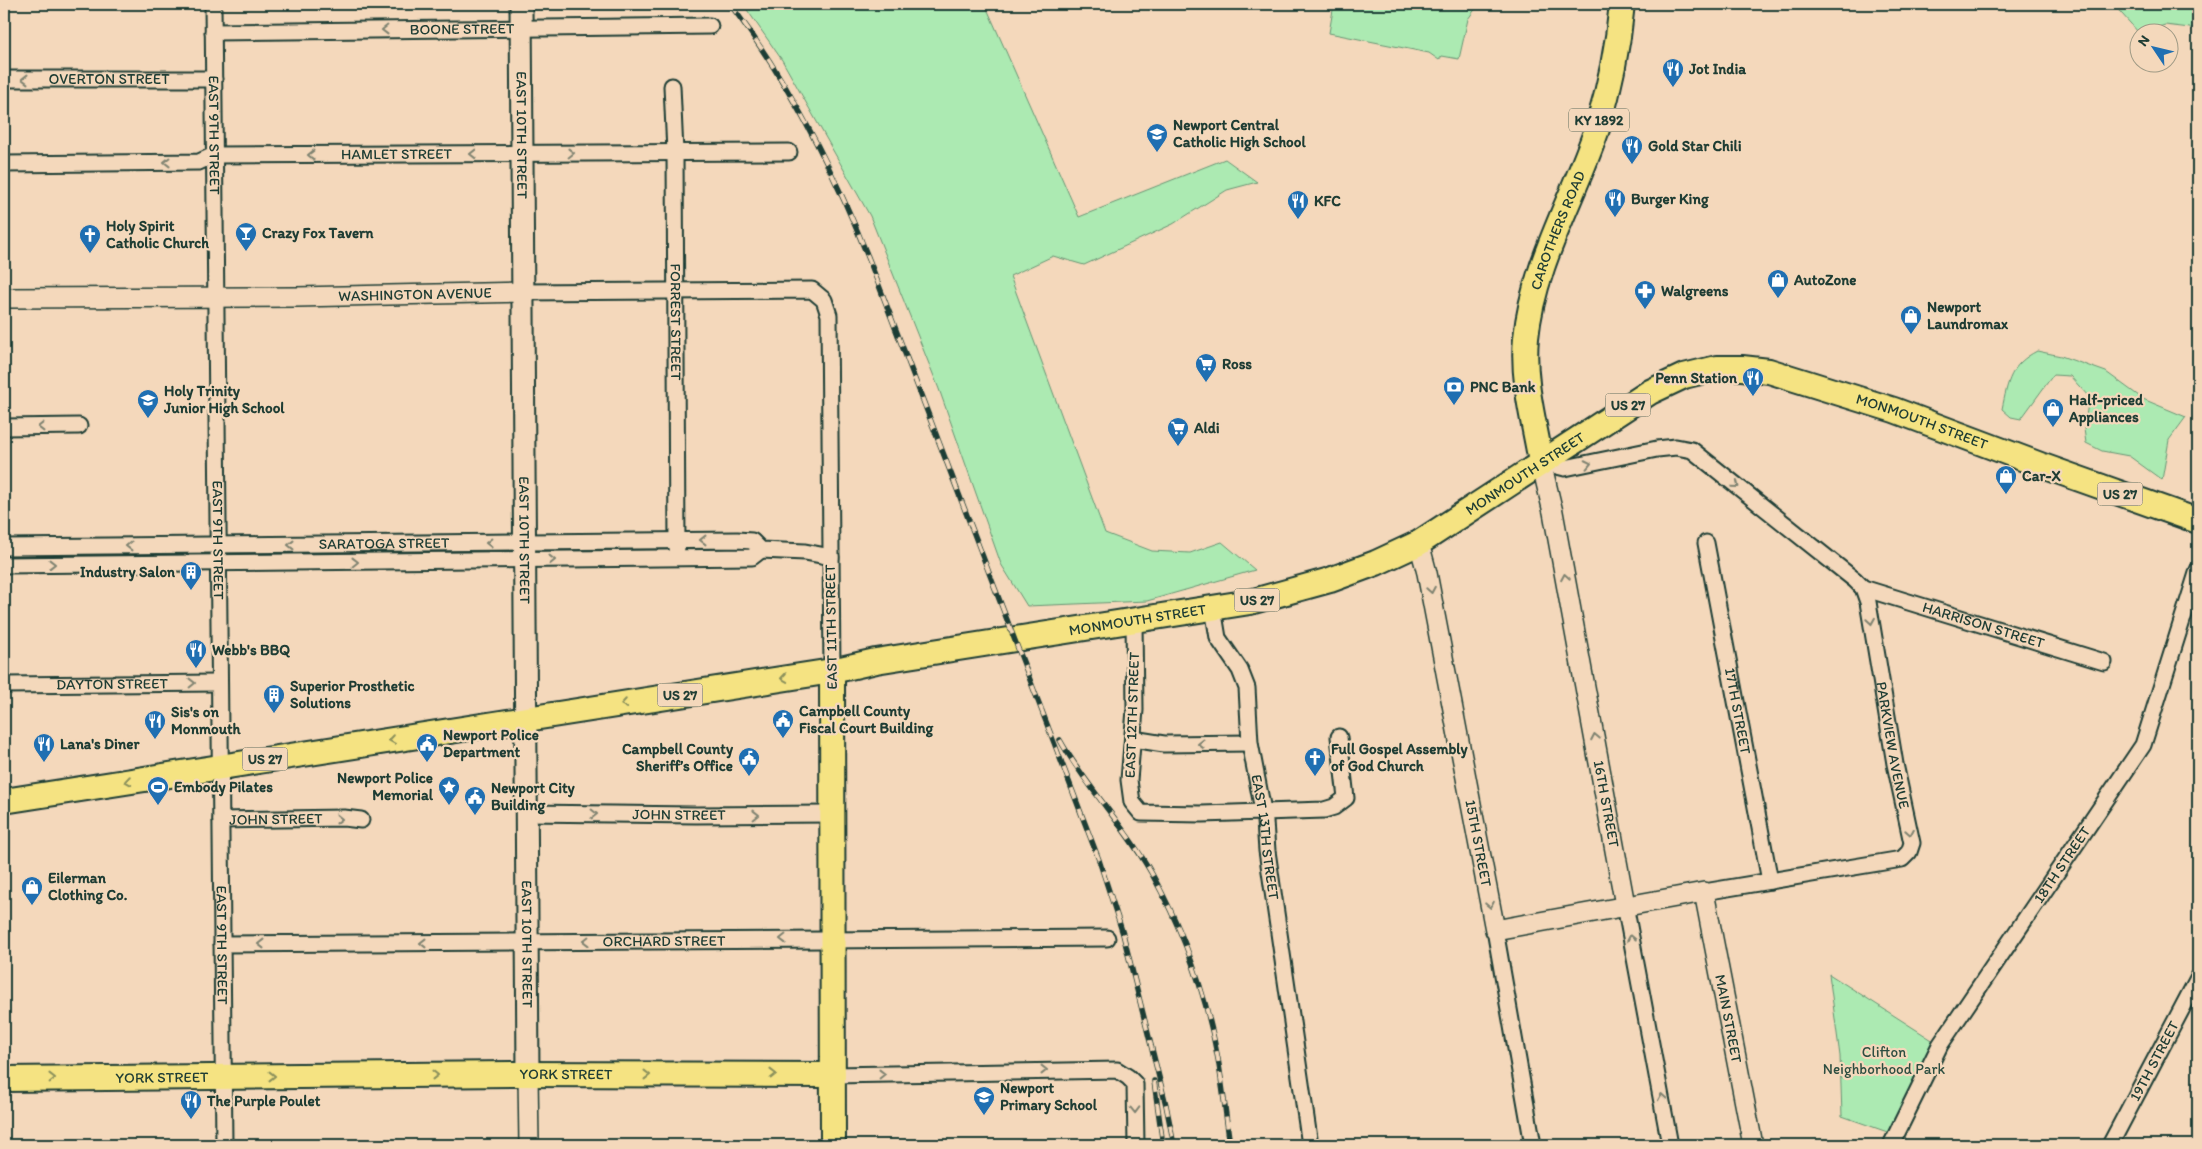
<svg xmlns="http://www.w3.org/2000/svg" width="2202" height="1149" font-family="Itim,sans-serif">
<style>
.green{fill:#aceab2;stroke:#669473}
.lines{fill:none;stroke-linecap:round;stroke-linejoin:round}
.minor-casing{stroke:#1f3d34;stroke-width:19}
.tertiary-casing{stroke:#1f3d34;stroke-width:22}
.secondary-casing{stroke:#1f3d34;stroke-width:25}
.primary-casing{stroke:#1f3d34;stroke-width:28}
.minor{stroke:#f4d8bb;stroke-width:15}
.tertiary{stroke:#f4d8bb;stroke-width:19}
.secondary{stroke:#f4d8bb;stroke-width:21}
.primary{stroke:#f5e382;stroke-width:24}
.rail-casing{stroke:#1f3d34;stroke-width:5.5}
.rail{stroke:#f4d8bb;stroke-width:4;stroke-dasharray:11;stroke-linecap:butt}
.oneway{stroke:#7f8371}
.oneway2{stroke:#8a905b}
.labels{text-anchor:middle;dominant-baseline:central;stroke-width:4.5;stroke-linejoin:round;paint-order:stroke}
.shield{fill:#f4d8bb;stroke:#5f6c5c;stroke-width:1}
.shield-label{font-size:14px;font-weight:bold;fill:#1f3d34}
.street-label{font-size:15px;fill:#1f3d34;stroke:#f4d8bb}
.poi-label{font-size:15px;font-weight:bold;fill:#1f3d34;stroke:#f4d8bb;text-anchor:start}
.park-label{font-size:15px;fill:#2d4e41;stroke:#f4d8bb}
</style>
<rect width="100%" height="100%" fill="#f4d8bb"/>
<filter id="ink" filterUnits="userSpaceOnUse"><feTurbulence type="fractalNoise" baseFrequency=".02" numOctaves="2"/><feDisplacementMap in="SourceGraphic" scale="10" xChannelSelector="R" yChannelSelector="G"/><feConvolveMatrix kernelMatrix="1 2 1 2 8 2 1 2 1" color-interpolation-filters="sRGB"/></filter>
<g filter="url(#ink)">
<!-- green -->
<g class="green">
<polygon points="743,4 985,4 1079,217 1225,159 1257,182 1227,190 1173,224 1084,265 1053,256 1010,276 1105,533 1152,551 1190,553 1222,542 1255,570 1147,601 1027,606 1001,564 939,389 870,216 782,60"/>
<polygon points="1334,4 1479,4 1468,19 1459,59 1442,56 1439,60 1429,53 1329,33"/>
<polygon points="2113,4 2198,4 2198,31 2190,28 2165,25 2139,33"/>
<path d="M2037 351 2061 356 2106 372 2143 399 2186 417 2169 440 2162 480 2129 456 2102 451 2086 443 2084 429 2089 397 2070 376 2053 375 2021 419 2011 417 2002 409C2008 381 2010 365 2037 351Z"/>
<polygon points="497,548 503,552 240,555 243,551"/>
<polygon points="4,552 196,552 197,553 196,556 4,559"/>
<polygon points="1829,974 1940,1045 1896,1135 1842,1116 1840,1056"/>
</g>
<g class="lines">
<!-- minor casing -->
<g class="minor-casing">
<g id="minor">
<path id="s1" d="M213 4 224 1145"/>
<path id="s2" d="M213 32 710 26"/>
<path id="s3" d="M4 79H214"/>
<path id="s4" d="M672 86 675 152 677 548"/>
<path id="s5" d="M4 164 199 162 214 155 789 152"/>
<polyline points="522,292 812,290 824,300 829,315 832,671"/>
<polyline points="4,427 79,426"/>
<path id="s6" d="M1541 462 1565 468 1657 449 1676 447 1692 450 1855 580 1863 588 1868 602 1895 764 1912 843 1909 852 1902 859 1704 892"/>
<path id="s7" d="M1706 543 1770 881"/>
<path id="s8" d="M4 547 737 540 752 541 761 550 805 552 831 557"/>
<polyline points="4,565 752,557 761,550"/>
<path id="s9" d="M1863 588 2104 662"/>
<path id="s10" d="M1213 608 1218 638 1240 670 1247 688 1250 743 1265 821 1267 851 1310 1145"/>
<polyline points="1134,621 1135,710 1129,780 1132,802 1141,813 1202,814 1324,810 1334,807 1346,798 1339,737"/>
<path id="s11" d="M4 685 218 683"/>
<polyline points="1133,739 1164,744 1250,743"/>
<path id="s12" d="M527 813 696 815 831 814"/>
<path id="s13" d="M221 820 344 818 361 820"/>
<polyline points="1625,905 1670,1145"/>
<polyline points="1495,930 1533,1145"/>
<path id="s14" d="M222 944 1107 938"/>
<polyline points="833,1075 1117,1070 1128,1077 1135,1084 1136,1145"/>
<path id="s15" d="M1891 1145 1940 1045 2143 745 2198 570"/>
<path id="s16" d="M2110 1145 2198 978"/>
</g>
</g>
<!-- tertiary casing -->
<g class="tertiary-casing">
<g id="tertiary">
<path id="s17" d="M4 298 297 297 522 292"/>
<path id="s18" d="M1541 462 1553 512 1625 905"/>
<path id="s19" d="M1419 543 1427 573 1495 930 1704 892 1753 1145"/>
<polyline points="528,1075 529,1145"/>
</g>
</g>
<!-- secondary casing -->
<g class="secondary-casing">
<g id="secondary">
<path id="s20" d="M521 4 528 1075"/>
</g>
</g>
<!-- primary casing -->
<g class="primary-casing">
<g id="primary">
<path id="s21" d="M1541 462C1534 421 1522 380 1526 338 1533 264 1575 196 1598 126 1610 87 1618 45 1622 4"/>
<polyline points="832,671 833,1145"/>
<path id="s22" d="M4 801 832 671 876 661 1250 602 1330 580 1376 563 1419 543 1650 392 1684 376 1717 368H1742L1769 371 1894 410 2043 466 2198 521"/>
<path id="s23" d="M4 1079 511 1074 833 1075"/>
</g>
</g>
<!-- minor -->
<use href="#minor" class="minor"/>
<!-- tertiary -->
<use href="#tertiary" class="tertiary"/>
<!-- secondary -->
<use href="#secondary" class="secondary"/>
<!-- primary -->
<use href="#primary" class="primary"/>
<!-- rail casing -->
<g class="rail-casing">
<g id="rail">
<path d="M730 4C789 82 834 171 870 262L1099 860 1123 934 1166 1105 1174 1145"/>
<path d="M1060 740C1086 787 1126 827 1152 874 1184 932 1206 994 1218 1059 1223 1088 1226 1117 1230 1145"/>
<polyline points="1154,1081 1163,1145"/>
</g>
</g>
<!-- rail -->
<use href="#rail" class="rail"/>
</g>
<!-- one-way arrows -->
<defs><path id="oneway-chevron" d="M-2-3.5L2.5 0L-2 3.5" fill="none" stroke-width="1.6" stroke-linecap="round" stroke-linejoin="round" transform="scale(1.25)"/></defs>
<g class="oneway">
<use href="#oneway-chevron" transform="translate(385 30) rotate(179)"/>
<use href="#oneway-chevron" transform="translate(25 79) rotate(-180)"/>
<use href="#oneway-chevron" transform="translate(571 153) rotate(-1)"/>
<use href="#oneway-chevron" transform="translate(473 154) rotate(180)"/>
<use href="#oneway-chevron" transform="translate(311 155) rotate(180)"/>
<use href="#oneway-chevron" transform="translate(167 162) rotate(179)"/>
<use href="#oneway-chevron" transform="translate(41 427) rotate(180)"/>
<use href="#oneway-chevron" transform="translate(1588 464) rotate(-12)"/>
<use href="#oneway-chevron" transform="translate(1736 485) rotate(39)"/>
<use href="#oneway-chevron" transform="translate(703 540) rotate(-180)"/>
<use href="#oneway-chevron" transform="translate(489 543) rotate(179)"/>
<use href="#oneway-chevron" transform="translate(291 545) rotate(180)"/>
<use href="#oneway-chevron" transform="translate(129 546) rotate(180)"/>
<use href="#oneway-chevron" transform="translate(552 560) rotate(-1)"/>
<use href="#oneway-chevron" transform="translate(355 562) rotate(-1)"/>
<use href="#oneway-chevron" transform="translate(52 564)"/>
<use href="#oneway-chevron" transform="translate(1565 577) rotate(-100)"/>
<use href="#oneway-chevron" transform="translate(1431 590) rotate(80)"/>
<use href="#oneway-chevron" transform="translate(1871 621) rotate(81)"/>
<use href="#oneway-chevron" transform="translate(192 683) rotate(-1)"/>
<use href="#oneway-chevron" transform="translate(1595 737) rotate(-101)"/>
<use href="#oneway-chevron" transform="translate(1201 744) rotate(-180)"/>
<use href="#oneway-chevron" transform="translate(594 814) rotate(1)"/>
<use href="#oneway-chevron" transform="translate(756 815) rotate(-1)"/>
<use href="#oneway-chevron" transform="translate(339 819) rotate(1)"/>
<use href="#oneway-chevron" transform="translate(1910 832) rotate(80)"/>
<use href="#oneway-chevron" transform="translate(1490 905) rotate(79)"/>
<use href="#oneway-chevron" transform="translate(1631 938) rotate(-101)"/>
<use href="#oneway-chevron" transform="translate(783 939) rotate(179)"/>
<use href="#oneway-chevron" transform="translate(586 941) rotate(179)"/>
<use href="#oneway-chevron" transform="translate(423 943) rotate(180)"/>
<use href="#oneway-chevron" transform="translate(261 944) rotate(180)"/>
<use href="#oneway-chevron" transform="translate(1044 1070)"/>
<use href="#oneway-chevron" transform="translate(882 1074) rotate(-1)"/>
<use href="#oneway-chevron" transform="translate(1662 1097) rotate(-100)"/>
<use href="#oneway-chevron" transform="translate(1135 1110) rotate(89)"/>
</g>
<g class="oneway2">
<use href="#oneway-chevron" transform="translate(784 678) rotate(171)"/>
<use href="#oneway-chevron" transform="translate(624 704) rotate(171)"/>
<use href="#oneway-chevron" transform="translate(392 740) rotate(172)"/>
<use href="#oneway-chevron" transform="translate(128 781) rotate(171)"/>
<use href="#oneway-chevron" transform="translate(773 1074) rotate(-1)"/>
<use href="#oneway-chevron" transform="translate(435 1075)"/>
<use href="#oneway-chevron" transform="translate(647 1075)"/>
<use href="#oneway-chevron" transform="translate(272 1076)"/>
<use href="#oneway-chevron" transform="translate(52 1078) rotate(-1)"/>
</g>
</g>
<!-- icons -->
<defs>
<g id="restaurant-pin" transform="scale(1.125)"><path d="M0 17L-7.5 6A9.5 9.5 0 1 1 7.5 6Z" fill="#1f6fb2" stroke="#f4d8bb"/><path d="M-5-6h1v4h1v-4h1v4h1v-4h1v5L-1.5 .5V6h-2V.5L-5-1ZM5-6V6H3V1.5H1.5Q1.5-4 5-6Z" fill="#fff"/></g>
<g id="school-pin" transform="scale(1.125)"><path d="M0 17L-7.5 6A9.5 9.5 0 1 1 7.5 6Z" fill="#1f6fb2" stroke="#f4d8bb"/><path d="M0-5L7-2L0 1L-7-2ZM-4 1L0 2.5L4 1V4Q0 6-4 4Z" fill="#fff"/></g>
<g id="bar-pin" transform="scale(1.125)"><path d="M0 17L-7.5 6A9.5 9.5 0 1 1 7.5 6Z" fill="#1f6fb2" stroke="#f4d8bb"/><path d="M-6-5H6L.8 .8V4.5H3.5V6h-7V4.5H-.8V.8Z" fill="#fff"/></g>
<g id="church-pin" transform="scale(1.125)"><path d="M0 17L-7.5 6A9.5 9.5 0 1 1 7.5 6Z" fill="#1f6fb2" stroke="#f4d8bb"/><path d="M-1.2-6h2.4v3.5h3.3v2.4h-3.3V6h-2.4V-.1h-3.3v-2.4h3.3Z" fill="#fff"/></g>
<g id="shop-pin" transform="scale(1.125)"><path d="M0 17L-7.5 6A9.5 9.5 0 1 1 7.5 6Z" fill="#1f6fb2" stroke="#f4d8bb"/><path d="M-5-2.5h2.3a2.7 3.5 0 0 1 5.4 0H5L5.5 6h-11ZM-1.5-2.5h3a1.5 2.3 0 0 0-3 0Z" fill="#fff"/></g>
<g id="pharmacy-pin" transform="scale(1.125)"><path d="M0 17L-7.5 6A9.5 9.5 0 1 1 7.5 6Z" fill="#1f6fb2" stroke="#f4d8bb"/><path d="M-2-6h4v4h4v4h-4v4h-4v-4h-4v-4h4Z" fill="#fff"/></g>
<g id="supermarket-pin" transform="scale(1.125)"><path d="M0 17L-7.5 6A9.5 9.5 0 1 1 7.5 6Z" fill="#1f6fb2" stroke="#f4d8bb"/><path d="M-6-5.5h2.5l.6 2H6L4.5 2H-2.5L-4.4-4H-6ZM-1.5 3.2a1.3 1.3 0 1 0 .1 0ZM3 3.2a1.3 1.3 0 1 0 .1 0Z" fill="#fff"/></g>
<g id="bank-pin" transform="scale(1.125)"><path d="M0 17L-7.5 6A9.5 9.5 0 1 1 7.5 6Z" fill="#1f6fb2" stroke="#f4d8bb"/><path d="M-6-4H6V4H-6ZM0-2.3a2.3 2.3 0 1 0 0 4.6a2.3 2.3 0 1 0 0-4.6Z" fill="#fff"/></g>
<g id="building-pin" transform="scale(1.125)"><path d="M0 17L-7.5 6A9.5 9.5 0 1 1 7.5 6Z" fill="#1f6fb2" stroke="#f4d8bb"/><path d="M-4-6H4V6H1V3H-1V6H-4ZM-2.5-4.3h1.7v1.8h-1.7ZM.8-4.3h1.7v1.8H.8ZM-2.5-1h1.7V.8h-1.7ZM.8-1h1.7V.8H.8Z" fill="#fff"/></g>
<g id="civic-pin" transform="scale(1.125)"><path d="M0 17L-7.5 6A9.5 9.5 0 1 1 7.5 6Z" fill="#1f6fb2" stroke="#f4d8bb"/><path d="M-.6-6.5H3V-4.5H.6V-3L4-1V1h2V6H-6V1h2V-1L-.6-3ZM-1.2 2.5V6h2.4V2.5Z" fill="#fff"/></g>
<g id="stadium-pin" transform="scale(1.125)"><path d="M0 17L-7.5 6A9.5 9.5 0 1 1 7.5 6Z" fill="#1f6fb2" stroke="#f4d8bb"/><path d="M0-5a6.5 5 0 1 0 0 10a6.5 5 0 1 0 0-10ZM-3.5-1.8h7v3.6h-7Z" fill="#fff"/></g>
<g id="sight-pin" transform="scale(1.125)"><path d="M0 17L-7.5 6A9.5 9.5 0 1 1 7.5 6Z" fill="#1f6fb2" stroke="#f4d8bb"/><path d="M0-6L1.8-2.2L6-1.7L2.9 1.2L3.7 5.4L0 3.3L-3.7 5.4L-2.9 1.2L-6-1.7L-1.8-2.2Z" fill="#fff"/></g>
</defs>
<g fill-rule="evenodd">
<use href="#restaurant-pin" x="1673" y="69"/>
<use href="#school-pin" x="1157" y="134"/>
<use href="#restaurant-pin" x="1632" y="146"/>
<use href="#restaurant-pin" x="1615" y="199"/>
<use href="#restaurant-pin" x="1298" y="201"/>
<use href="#bar-pin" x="246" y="233"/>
<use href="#church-pin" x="90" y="235"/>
<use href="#shop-pin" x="1778" y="280"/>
<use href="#pharmacy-pin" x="1645" y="291"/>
<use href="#shop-pin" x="1911" y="316"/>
<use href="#supermarket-pin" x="1206" y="364"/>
<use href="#restaurant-pin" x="1753" y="378"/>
<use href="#bank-pin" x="1454" y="387"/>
<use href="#school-pin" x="148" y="400"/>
<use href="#shop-pin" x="2053" y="409"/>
<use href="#supermarket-pin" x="1178" y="428"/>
<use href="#shop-pin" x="2006" y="476"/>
<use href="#building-pin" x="191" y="572"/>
<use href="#restaurant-pin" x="196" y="650"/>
<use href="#building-pin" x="274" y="695"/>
<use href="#civic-pin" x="783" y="720"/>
<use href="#restaurant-pin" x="155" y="721"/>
<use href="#restaurant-pin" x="44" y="744"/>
<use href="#civic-pin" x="427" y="744"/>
<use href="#civic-pin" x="749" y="758"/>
<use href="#church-pin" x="1315" y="758"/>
<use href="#stadium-pin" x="158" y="787"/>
<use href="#sight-pin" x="449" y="787"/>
<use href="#civic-pin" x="475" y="797"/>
<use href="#shop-pin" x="32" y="887"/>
<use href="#school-pin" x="984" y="1097"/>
<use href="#restaurant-pin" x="191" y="1101"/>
</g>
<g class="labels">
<!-- shield labels -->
<g class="shield">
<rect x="1569" y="108.5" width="60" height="23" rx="4"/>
<rect x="1605.5" y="393.5" width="45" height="23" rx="4"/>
<rect x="2097.5" y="482.5" width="45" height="23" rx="4"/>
<rect x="1234.5" y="588.5" width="45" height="23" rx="4"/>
<rect x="657.5" y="683.5" width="45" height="23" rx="4"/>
<rect x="242.5" y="747.5" width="45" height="23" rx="4"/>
</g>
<g class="shield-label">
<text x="1599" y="120">KY 1892</text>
<text x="1628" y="405">US 27</text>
<text x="2120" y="494">US 27</text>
<text x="1257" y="600">US 27</text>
<text x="680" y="695">US 27</text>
<text x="265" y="759">US 27</text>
</g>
<!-- street labels -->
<g class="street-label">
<text stroke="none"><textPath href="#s2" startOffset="249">BOONE STREET</textPath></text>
<text stroke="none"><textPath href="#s3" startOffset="105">OVERTON STREET</textPath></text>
<text stroke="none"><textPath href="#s1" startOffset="131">EAST 9TH STREET</textPath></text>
<text stroke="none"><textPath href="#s20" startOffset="131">EAST 10TH STREET</textPath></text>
<text stroke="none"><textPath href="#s5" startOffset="394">HAMLET STREET</textPath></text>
<text stroke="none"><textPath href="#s21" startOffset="238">CAROTHERS ROAD</textPath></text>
<text stroke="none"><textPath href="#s17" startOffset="411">WASHINGTON AVENUE</textPath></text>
<text stroke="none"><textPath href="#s4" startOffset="236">FORREST STREET</textPath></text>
<text stroke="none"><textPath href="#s22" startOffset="2002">MONMOUTH STREET</textPath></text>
<text stroke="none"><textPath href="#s22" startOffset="1568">MONMOUTH STREET</textPath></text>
<text stroke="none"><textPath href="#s1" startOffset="536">EAST 9TH STREET</textPath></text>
<text stroke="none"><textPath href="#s20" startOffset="536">EAST 10TH STREET</textPath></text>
<text stroke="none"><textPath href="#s8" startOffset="380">SARATOGA STREET</textPath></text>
<text stroke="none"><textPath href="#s22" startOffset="1148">MONMOUTH STREET</textPath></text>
<text stroke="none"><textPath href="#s9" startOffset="126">HARRISON STREET</textPath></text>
<text transform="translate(831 627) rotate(-91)">EAST 11TH STREET</text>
<text stroke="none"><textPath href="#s11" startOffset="108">DAYTON STREET</textPath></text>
<text stroke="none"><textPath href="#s7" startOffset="171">17TH STREET</textPath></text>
<text transform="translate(1132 715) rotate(-88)">EAST 12TH STREET</text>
<text stroke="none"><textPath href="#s6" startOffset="534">PARKVIEW AVENUE</textPath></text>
<text stroke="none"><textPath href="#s18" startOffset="348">16TH STREET</textPath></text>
<text stroke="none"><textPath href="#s12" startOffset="152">JOHN STREET</textPath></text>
<text stroke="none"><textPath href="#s13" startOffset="55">JOHN STREET</textPath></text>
<text stroke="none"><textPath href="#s10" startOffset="239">EAST 13TH STREET</textPath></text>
<text stroke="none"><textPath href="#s19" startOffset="306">15TH STREET</textPath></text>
<text stroke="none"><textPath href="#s15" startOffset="329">18TH STREET</textPath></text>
<text stroke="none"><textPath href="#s14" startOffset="442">ORCHARD STREET</textPath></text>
<text stroke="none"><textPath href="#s1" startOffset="941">EAST 9TH STREET</textPath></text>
<text stroke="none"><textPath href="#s20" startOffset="940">EAST 10TH STREET</textPath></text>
<text stroke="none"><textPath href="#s19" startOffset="736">MAIN STREET</textPath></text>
<text stroke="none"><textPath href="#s16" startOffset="95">19TH STREET</textPath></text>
<text stroke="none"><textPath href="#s23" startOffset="562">YORK STREET</textPath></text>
<text stroke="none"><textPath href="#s23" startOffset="158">YORK STREET</textPath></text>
</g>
<!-- poi labels -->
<g class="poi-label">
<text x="1689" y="69">Jot India</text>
<text x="1173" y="125">Newport Central<tspan x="1173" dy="17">Catholic High School</tspan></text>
<text x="1648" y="146">Gold Star Chili</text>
<text x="1631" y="199">Burger King</text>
<text x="1314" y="201">KFC</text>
<text x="106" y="226">Holy Spirit<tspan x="106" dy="17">Catholic Church</tspan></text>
<text x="262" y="233">Crazy Fox Tavern</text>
<text x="1794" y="280">AutoZone</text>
<text x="1661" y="291">Walgreens</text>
<text x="1927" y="307">Newport<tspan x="1927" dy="17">Laundromax</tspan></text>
<text x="1222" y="364">Ross</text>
<text x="1737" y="378" text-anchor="end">Penn Station</text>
<text x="1470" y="387">PNC Bank</text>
<text x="164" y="391">Holy Trinity<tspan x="164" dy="17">Junior High School</tspan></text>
<text x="2069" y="400">Half-priced<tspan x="2069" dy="17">Appliances</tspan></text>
<text x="1194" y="428">Aldi</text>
<text x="2022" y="476">Car-X</text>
<text x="175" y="572" text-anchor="end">Industry Salon</text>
<text x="212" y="650">Webb's BBQ</text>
<text x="290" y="686">Superior Prosthetic<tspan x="290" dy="17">Solutions</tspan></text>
<text x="799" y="711">Campbell County<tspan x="799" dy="17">Fiscal Court Building</tspan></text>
<text x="171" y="712">Sis's on<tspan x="171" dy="17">Monmouth</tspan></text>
<text x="443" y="735">Newport Police<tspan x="443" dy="17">Department</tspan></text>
<text x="60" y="744">Lana's Diner</text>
<text x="733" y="749" text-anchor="end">Campbell County<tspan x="733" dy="17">Sheriff’s Office</tspan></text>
<text x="1331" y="749">Full Gospel Assembly<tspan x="1331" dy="17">of God Church</tspan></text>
<text x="433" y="778" text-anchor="end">Newport Police<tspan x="433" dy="17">Memorial</tspan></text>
<text x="174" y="787">Embody Pilates</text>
<text x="491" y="788">Newport City<tspan x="491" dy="17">Building</tspan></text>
<text x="48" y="878">Eilerman<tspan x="48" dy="17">Clothing Co.</tspan></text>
<text x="1000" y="1088">Newport<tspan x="1000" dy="17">Primary School</tspan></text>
<text x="207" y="1101">The Purple Poulet</text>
</g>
<!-- park labels -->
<g class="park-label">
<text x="1884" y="1052">Clifton<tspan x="1884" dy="17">Neighborhood Park</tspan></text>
</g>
</g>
<!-- margin -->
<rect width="2202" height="1149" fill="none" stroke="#f4d8bb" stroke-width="20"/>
<rect x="10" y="10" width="2182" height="1129" fill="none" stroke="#1f3d34" stroke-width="2" filter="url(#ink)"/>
<!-- north arrow -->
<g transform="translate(2154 48) rotate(305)"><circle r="24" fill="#f4d8bb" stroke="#9f9a85"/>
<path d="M0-4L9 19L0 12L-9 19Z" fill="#1f6fb2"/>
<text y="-8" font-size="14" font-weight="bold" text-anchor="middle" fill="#1f3d34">N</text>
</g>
</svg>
